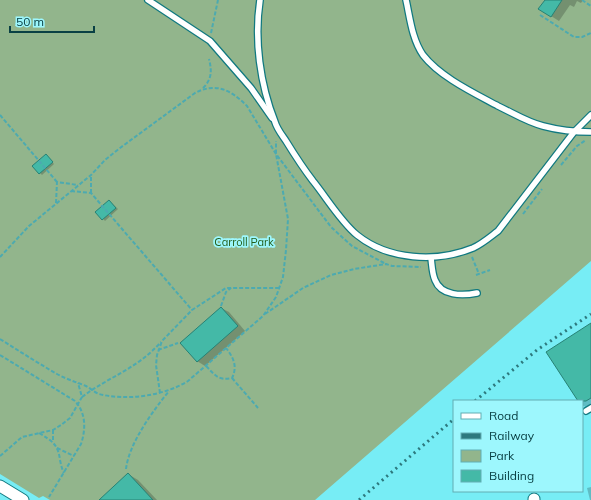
<svg xmlns="http://www.w3.org/2000/svg" width="591" height="500" font-family="Mulish,sans-serif">
<style>
.green{fill:#92b58c}
.shadow{fill:#0003}
.building{fill:#44b9a7;stroke:#278275}
.lines{fill:none;stroke-linecap:round;stroke-linejoin:round}
.lane-casing{stroke:#117980;stroke-width:8}
.street-casing{stroke:#117980;stroke-width:13}
.path{stroke:#4caab0;stroke-width:2;stroke-dasharray:4 2;stroke-linecap:butt}
.lane{stroke:#fff;stroke-width:5.5}
.street{stroke:#fff;stroke-width:11}
.rail{stroke:#2d797e;stroke-width:3;stroke-dasharray:2 4;stroke-linecap:butt}
.labels{text-anchor:middle;dominant-baseline:central;stroke-width:3.5;stroke-linejoin:round;paint-order:stroke}
.park-label{font-size:11px;fill:#225d19;stroke:#9df7fd}
</style>
<rect width="100%" height="100%" fill="#77edf5"/>
<!-- green -->
<polygon class="green" points="0,0 591,0 591,261 315,500 50,500 43,496 39,498 0,474"/>
<!-- shadow -->
<g class="shadow">
<polygon points="546,0 583,0 581,3 577,1 574,7 570,5 559,21 551,16"/>
<polygon points="48,157 54,164 42,175 33,166"/>
<polygon points="109,201 118,209 105,221 97,212"/>
<polygon points="221,308 229,312 245,331 205,366 197,361"/>
<polygon points="591,324 591,410 582,405 582,401 579,401"/>
<polygon points="128,474 138,480 157,500 101,500"/>
<polygon points="591,487 591,500 590,500 587,488"/>
</g>
<!-- building -->
<g class="building">
<polygon points="545,0 562,0 551,17 538,9"/>
<polygon points="46,154 53,162 39,174 32,166"/>
<polygon points="109,200 116,208 102,220 95,212"/>
<polygon points="221,307 238,326 197,362 180,343"/>
<polygon points="591,323 591,398 586,401 578,401 546,352"/>
<polygon points="128,473 153,500 99,500"/>
</g>
<g class="lines">
<!-- lane casing -->
<g class="lane-casing">
<g id="lane">
<polyline points="148,0 210,41 251,88 272,118"/>
<path d="M260 0C254 40 260 84 275 122 277 129 282 135 286 141 294 154 303 168 313 181 326 197 341 222 357 235 388 260 436 263 473 248 482 244 490 237 498 231L574 132 591 115"/>
<path d="M406 0C410 18 412 39 423 55 440 77 474 93 498 106 513 113 527 122 543 126 558 130 575 132 591 132"/>
<path d="M431 258C432 265 432 273 435 280 441 296 462 296 477 293"/>
<polyline points="586,411 591,408"/>
</g>
</g>
<!-- street casing -->
<g class="street-casing">
<g id="street">
<polyline points="0,486 23,500"/>
<polyline points="534,499 534,500"/>
</g>
</g>
<!-- path -->
<g class="path">
<polyline points="582,0 591,6"/>
<polyline points="540,15 574,37 582,37 591,33"/>
<polyline points="211,33 218,0"/>
<path d="M203 88C212 79 212 71 209 59"/>
<polyline points="0,115 57,182"/>
<polyline points="561,165 577,146 586,140"/>
<polyline points="71,191 91,193 192,310"/>
<polyline points="91,193 91,175"/>
<polyline points="56,203 57,182 78,185"/>
<polyline points="523,214 542,189"/>
<path d="M0 257 29 226 91 175 105 160 120 148 195 93C216 82 231 90 247 106L276 154 331 227 352 246 386 264"/>
<polyline points="472,257 479,274"/>
<polyline points="476,275 490,270"/>
<polyline points="221,306 226,292 231,288"/>
<polyline points="265,314 303,288 331,275 354,269 386,264 392,266 421,267"/>
<path d="M0 339C19 351 38 363 57 374 66 379 76 382 86 386 90 388 94 392 99 394 126 401 164 396 188 381L263 316 276 297 283 277 286 250 288 219 276 154V141"/>
<polyline points="158,350 178,343"/>
<path d="M0 355 75 401C86 413 86 429 81 444L49 497"/>
<path d="M206 366C215 375 218 381 232 378 238 366 233 357 226 348"/>
<polyline points="232,378 258,408"/>
<polyline points="160,393 156,365 157,355 162,341 192,310 226,288 279,288"/>
<path d="M82 397C110 376 137 369 161 342"/>
<polyline points="53,430 53,441"/>
<path d="M39 433C52 441 58 444 60 460 61 465 62 469 64 473"/>
<polyline points="57,448 74,456"/>
<polyline points="0,456 22,437 53,430 61,425 70,418 82,397 78,383"/>
<path d="M126 469C129 443 153 411 169 391"/>
</g>
<!-- lane -->
<use href="#lane" class="lane"/>
<!-- street -->
<use href="#street" class="street"/>
<!-- rail -->
<g class="rail">
<polyline points="475,401 537,350 591,314"/>
<polyline points="359,500 454,419"/>
</g>
</g>
<g class="labels">
<!-- park labels -->
<g class="park-label">
<text x="244" y="242">Carroll Park</text>
</g>
</g>
<!-- legend -->
<rect x="453" y="400" width="130" height="92" fill="#9df7fd" stroke="#62aeb3"/>
<rect x="461" y="413" width="20" height="6" fill="#ffffff" stroke="#62aeb3"/>
<text x="489" y="420" font-size="12" fill="#094044">Road</text>
<rect x="461" y="433" width="20" height="6" fill="#2d797e" stroke="#62aeb3"/>
<text x="489" y="440" font-size="12" fill="#094044">Railway</text>
<rect x="461" y="450" width="20" height="12" fill="#92b58c" stroke="#62aeb3"/>
<text x="489" y="460" font-size="12" fill="#094044">Park</text>
<rect x="461" y="470" width="20" height="12" fill="#44b9a7" stroke="#62aeb3"/>
<text x="489" y="480" font-size="12" fill="#094044">Building</text>
<!-- scale -->
<path d="M10 26v6h84v-6" fill="none" stroke="#094044" stroke-width="2"/>
<text x="16" y="26" font-size="12" fill="#094044" stroke="#9df7fd" stroke-width="3" paint-order="stroke">50 m</text>
</svg>
